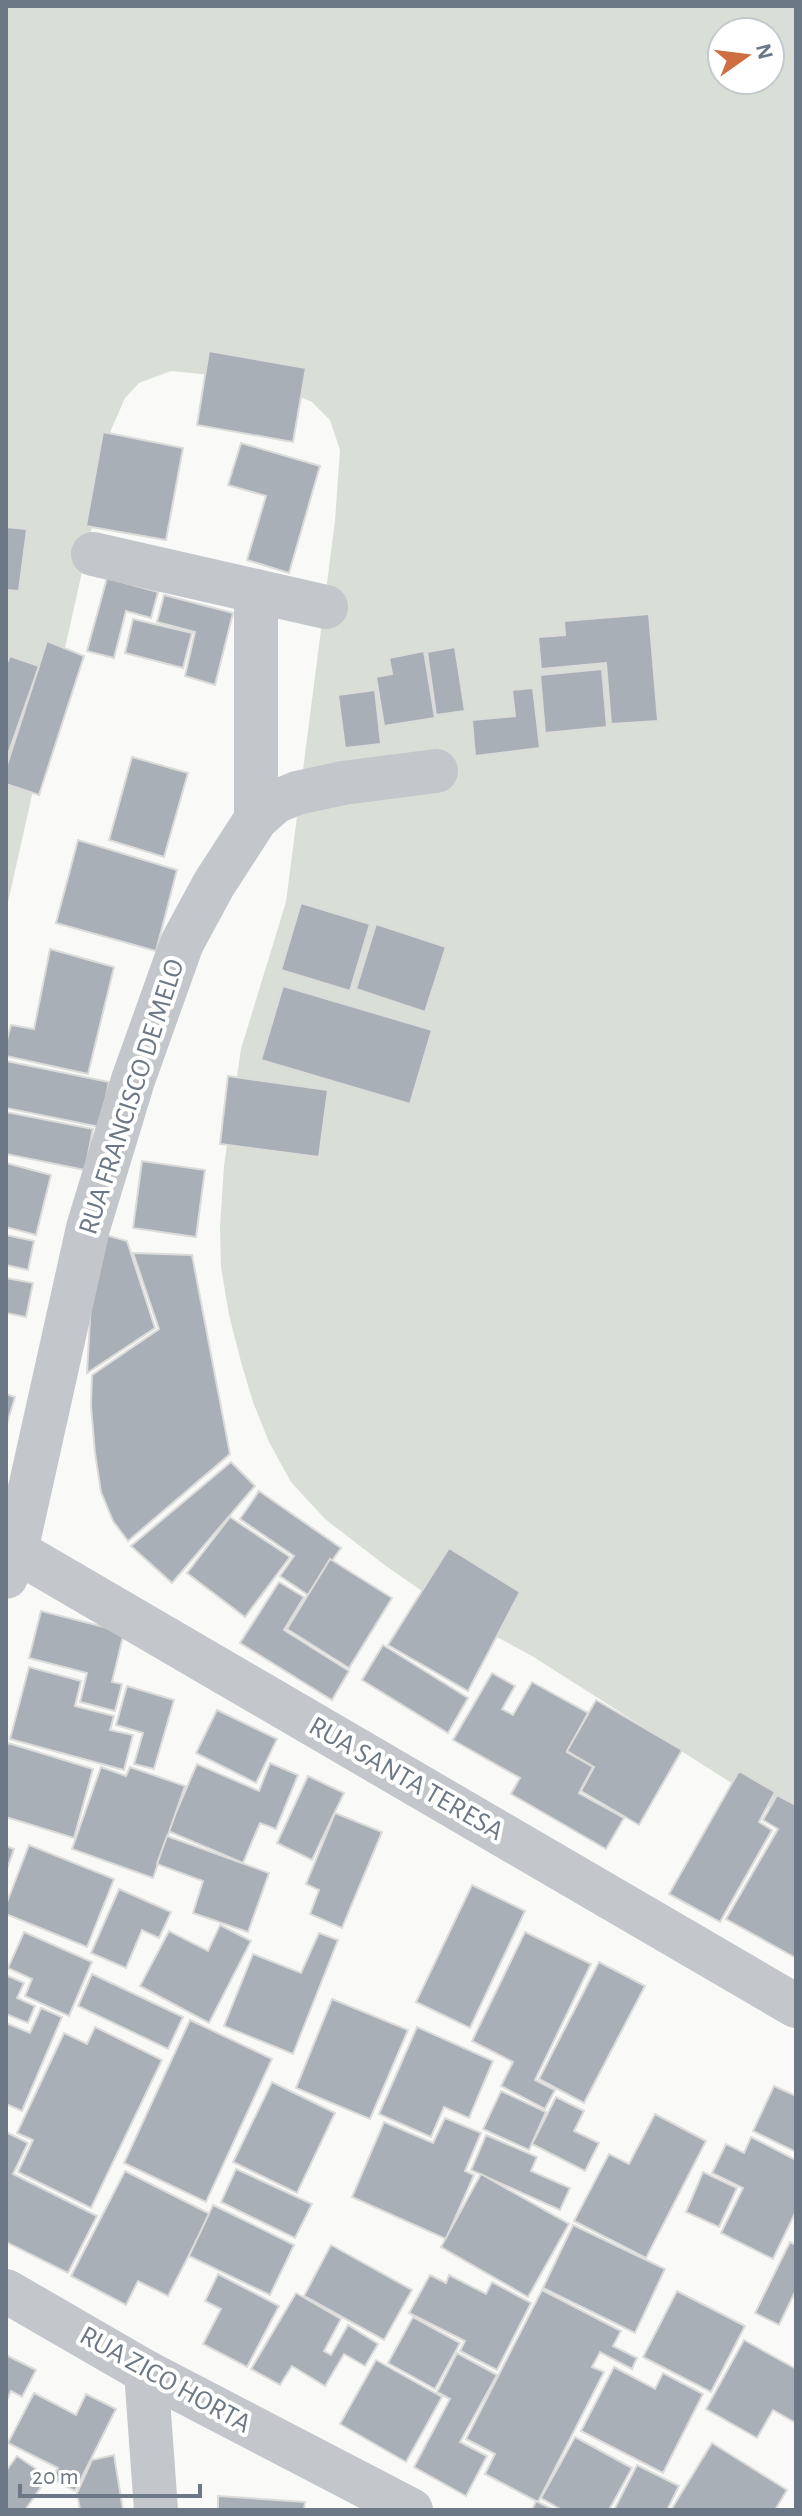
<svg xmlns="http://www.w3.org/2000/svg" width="802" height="2516" font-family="'Alegreya Sans',sans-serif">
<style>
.green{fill:#d9ded7;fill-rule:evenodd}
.building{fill:#a9afb6;stroke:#dbdbda;stroke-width:2}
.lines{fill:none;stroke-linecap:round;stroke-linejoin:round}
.street{stroke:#c3c6ca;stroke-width:44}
.labels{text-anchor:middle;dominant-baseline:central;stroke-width:8;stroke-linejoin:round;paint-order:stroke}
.street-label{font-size:28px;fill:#6c7885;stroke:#fff}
</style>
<rect width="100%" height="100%" fill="#f9f9f8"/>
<!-- green -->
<path class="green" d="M6 6H796V1824L532 1656 458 1616 386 1566 325 1519 291 1482 269 1442 253 1402 241 1362 229 1315 221 1267 220 1227 224 1166 241 1049 286 902 335 521 340 450 330 420 312 402 293 394 211 375 171 371 139 383 125 398 111 430 102 483 6 911ZM722 32H770V80H722Z"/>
<!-- building -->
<g class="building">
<polygon points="209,351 306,368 293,442 197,425"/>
<polygon points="103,432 183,448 166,540 86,526"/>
<polygon points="241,443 320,466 289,573 247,560 266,496 228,485"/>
<polygon points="6,527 27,529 19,591 6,590"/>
<polygon points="107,578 158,592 151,618 126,611 114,658 87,651"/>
<polygon points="164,595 233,613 215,685 185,676 195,632 157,622"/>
<polygon points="649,614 658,721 611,724 606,663 541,669 538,637 565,635 564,621"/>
<polygon points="133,619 192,633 183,668 125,653"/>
<polygon points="47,641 84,656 39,795 6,784 6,768"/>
<polygon points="455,647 465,711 436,715 427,652"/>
<polygon points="424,651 435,718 384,726 376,677 392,674 389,658"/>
<polygon points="10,656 39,666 6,760 6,665"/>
<polygon points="602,669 607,727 545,733 540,675"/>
<polygon points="533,688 540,748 475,756 472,720 515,716 512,690"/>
<polygon points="375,690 381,744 345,748 338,695"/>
<polygon points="132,757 188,773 164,857 109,840"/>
<polygon points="78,840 177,870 156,951 56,923"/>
<polygon points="301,903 370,924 350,991 281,970"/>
<polygon points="376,924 446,947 425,1012 356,989"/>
<polygon points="50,949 114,967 88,1074 6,1056 6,1044 11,1025 34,1029"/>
<polygon points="283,986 432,1030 410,1104 261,1060"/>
<polygon points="6,1061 109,1082 100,1127 6,1108"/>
<polygon points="228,1076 328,1090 319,1157 220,1144"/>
<polygon points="6,1112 93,1129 85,1170 6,1154"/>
<polygon points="142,1161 205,1170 196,1237 133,1228"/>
<polygon points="6,1163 51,1175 36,1235 6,1227"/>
<polygon points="95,1232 127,1241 155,1328 87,1373"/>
<polygon points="6,1235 34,1241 28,1270 6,1265"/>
<polygon points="133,1253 192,1255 230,1454 128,1541 113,1521 101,1492 95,1453 91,1406 92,1375 159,1329"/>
<polygon points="6,1278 33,1283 26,1317 6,1313"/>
<polygon points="6,1394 15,1397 6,1427"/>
<polygon points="231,1462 255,1486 172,1583 131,1546"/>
<polygon points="259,1491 341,1548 308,1595 280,1576 294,1556 240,1519"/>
<polygon points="230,1517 290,1557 245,1617 187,1573"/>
<polygon points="449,1548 520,1592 468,1691 388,1645"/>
<polygon points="330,1559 392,1598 349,1668 287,1629"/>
<polygon points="279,1582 304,1597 284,1630 349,1671 332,1700 240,1643"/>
<polygon points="41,1611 124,1632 112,1682 122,1684 115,1711 80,1702 87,1673 29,1658"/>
<polygon points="383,1645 468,1698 448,1733 362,1680"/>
<polygon points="29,1667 81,1681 75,1706 114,1716 110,1730 133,1735 124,1770 10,1739"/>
<polygon points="492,1673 515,1686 502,1709 513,1715 532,1682 588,1713 567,1752 593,1767 579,1793 624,1818 606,1849 511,1794 520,1778 453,1740"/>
<polygon points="127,1686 174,1700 154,1769 134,1764 143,1733 116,1725"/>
<polygon points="596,1700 682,1750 639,1825 581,1791 594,1767 567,1751"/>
<polygon points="217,1710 277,1739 256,1783 196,1753"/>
<polygon points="8,1743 93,1769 74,1838 6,1817 6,1749"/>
<polygon points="270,1763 298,1775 276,1829 260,1823 243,1863 168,1831 197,1764 259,1791"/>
<polygon points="101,1767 126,1776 130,1767 185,1786 153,1878 72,1849"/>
<polygon points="739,1771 775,1792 759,1822 772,1830 720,1922 669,1894"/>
<polygon points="308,1776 344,1793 312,1860 277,1843"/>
<polygon points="777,1795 796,1805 796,1958 726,1919 778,1829 763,1820"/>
<polygon points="335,1813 382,1832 342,1928 310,1914 319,1890 306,1884"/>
<polygon points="167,1836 269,1873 248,1932 193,1913 203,1881 157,1864"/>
<polygon points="29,1845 114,1879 87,1947 6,1914 6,1905"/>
<polygon points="6,1846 14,1849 6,1872"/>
<polygon points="472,1885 525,1911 470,2028 416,2002"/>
<polygon points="119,1889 171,1912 159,1938 142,1930 126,1968 91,1953"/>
<polygon points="220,1925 251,1941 209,2023 140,1986 169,1931 208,1951"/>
<polygon points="24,1932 92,1962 69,2016 25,1996 32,1979 8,1968"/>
<polygon points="525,1932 591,1964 535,2080 555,2090 545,2109 501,2086 513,2062 472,2041"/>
<polygon points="319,1933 338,1940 293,2054 224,2026 253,1954 301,1973"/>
<polygon points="599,1962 645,1986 584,2103 539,2079"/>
<polygon points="92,1974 183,2017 168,2049 78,2006"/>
<polygon points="6,1975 24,1983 17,1998 35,2006 28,2023 6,2014"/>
<polygon points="332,1999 408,2030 370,2119 296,2088"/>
<polygon points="41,2008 62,2017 22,2111 6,2104 6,2023 30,2033"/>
<polygon points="190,2020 272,2059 206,2202 124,2163"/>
<polygon points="95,2027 162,2060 91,2208 18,2172 33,2140 17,2133 64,2033 87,2044"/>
<polygon points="417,2027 493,2061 469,2118 444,2107 431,2137 379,2114"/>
<polygon points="272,2082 335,2113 297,2193 233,2162"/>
<polygon points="774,2086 796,2096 796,2152 753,2131"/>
<polygon points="501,2091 546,2112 529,2150 483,2129"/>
<polygon points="556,2097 584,2111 574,2131 599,2143 585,2171 532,2144"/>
<polygon points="655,2114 706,2141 646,2258 574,2221 609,2154 629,2164"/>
<polygon points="445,2118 481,2133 465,2171 474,2175 446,2239 352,2197 384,2122 433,2143"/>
<polygon points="8,2133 28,2143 13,2174 97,2216 68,2273 6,2242 6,2137"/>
<polygon points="486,2135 537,2157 531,2171 570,2188 560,2210 471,2170"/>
<polygon points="751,2137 796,2160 796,2211 773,2259 721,2233 743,2188 712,2173 726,2144 744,2153"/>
<polygon points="236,2169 312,2204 295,2238 221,2202"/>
<polygon points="125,2171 210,2214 168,2296 138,2281 126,2305 71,2276"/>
<polygon points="703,2172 737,2188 719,2227 686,2212"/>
<polygon points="481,2174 569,2224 528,2297 441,2247"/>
<polygon points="213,2205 294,2245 270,2295 189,2256"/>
<polygon points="573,2225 665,2269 635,2333 543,2288"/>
<polygon points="790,2242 796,2245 796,2290 779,2325 755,2313"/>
<polygon points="331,2245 412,2290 384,2340 304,2296"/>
<polygon points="218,2274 279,2306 247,2367 203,2344 221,2309 205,2301"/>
<polygon points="430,2275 446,2283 449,2275 486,2294 492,2282 531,2303 497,2370 460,2351 465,2341 409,2313"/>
<polygon points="542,2290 621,2331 613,2346 637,2358 632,2369 600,2352 592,2367 604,2372 538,2502 485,2474 495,2454 466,2439"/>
<polygon points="677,2291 745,2326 711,2392 643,2357"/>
<polygon points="296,2293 341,2319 324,2351 331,2355 348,2325 378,2344 365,2366 344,2354 325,2386 292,2366 280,2385 251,2369"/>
<polygon points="413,2317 460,2343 435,2389 388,2363"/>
<polygon points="744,2340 796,2369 796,2423 773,2410 757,2438 706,2409"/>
<polygon points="457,2353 497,2375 460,2442 487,2456 466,2496 414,2467 450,2399 437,2392"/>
<polygon points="6,2355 36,2370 22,2397 11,2391 6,2402"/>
<polygon points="376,2360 442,2397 406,2462 340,2424"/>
<polygon points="614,2367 655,2389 663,2373 703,2394 663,2473 581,2431"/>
<polygon points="34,2393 76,2415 86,2394 116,2409 75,2491 52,2479 58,2468 8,2443"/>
<polygon points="575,2437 632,2468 609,2510 562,2510 541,2498"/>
<polygon points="712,2443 787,2490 775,2510 671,2510"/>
<polygon points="114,2455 123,2510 80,2510 77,2493 92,2460"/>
<polygon points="17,2456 48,2477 25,2510 6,2510 6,2471"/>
<polygon points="637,2465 679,2486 667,2510 614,2510"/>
<polygon points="218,2496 305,2502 304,2510 218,2510"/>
<polygon points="536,2501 554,2510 532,2510"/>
</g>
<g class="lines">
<!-- street -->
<g class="street">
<polyline points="93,554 326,607"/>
<polyline points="256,591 256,819"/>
<polyline points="16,1551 796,2006"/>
<polyline points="6,1577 16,1551 88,1228 133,1080 182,943 214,884 256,819 275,802 297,793 343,783 436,771"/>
<polyline points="6,2291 146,2372 411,2510"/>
<polyline points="146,2372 156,2510"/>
</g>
</g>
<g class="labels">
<!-- street labels -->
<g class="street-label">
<text transform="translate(132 1097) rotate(-72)">RUA FRANCISCO DE MELO</text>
<text transform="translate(406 1779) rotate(30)">RUA SANTA TERESA</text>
<text transform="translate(165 2380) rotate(29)">RUA ZICO HORTA</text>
</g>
</g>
<!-- border -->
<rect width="802" height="2516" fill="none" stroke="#6c7885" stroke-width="16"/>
<!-- north arrow -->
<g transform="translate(746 56) rotate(76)"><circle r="38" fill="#ffffff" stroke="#c4c9ce" stroke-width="2"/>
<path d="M0-6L14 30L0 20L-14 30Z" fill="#cf6f41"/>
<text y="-12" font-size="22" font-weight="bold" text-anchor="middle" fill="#6c7885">N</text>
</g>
<!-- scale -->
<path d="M20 2484v12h180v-12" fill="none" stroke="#6c7885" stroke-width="4"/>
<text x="32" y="2484" font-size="24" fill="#6c7885" stroke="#ffffff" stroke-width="6" paint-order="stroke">20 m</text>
</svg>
